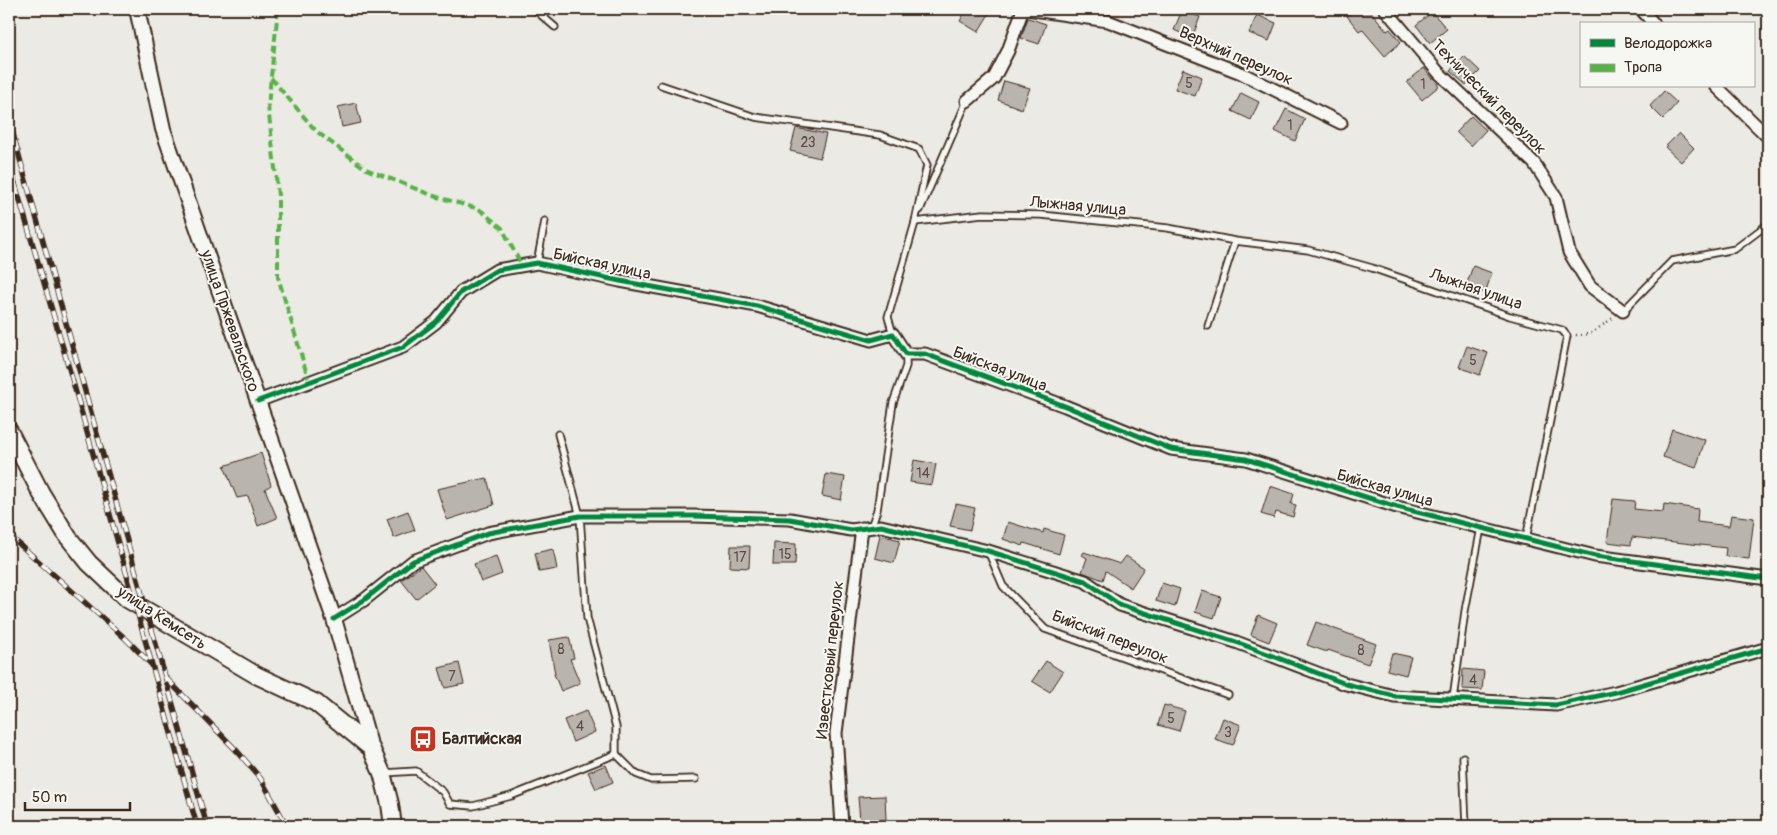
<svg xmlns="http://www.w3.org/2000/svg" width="1777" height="835" font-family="Pangolin,sans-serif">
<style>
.building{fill:#bab4ae;stroke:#3b2a1e}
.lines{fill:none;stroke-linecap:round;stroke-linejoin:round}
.service-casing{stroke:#3b2a1e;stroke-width:9}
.minor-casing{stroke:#3b2a1e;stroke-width:15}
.tertiary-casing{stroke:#3b2a1e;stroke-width:18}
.secondary-casing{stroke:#3b2a1e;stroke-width:20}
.path{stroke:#3b2a1e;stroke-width:2.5;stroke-dasharray:1 4;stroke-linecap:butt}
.service{stroke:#f6f6f2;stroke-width:5.5}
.minor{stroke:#f6f6f2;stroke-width:11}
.tertiary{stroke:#f6f6f2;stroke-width:14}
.secondary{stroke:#f6f6f2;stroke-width:16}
.rail-casing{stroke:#3b2a1e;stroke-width:5.5}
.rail{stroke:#f6f6f2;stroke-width:4;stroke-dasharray:11;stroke-linecap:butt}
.quiet{stroke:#57b245;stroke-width:4;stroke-dasharray:8 4;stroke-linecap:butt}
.cycleway-casing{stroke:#f6f6f2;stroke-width:8}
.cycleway{stroke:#00873e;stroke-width:5}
.labels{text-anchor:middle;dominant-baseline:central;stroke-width:4;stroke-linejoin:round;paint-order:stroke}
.number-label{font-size:14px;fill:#5b4c42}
.street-label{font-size:16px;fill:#3b2a1e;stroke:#f6f6f2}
.poi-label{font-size:16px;font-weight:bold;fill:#3b2a1e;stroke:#f6f6f2;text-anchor:start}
</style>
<rect width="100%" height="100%" fill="#ebeae5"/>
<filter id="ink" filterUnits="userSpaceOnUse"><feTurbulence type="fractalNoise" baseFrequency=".02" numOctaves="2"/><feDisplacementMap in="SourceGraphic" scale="10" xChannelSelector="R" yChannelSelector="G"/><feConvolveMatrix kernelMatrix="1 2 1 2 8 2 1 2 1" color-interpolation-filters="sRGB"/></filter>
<g filter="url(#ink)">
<!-- building -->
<g class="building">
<polygon points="967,9 981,9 989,14 978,32 960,21"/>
<polygon points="1356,9 1369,9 1387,31 1390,29 1401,42 1385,56 1362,29 1359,31 1347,16"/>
<polygon points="1182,10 1200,17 1192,38 1174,30"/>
<polygon points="1432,12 1447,29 1430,43 1416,25"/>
<polygon points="1257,15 1276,23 1269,41 1249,33"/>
<polygon points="1028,18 1046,24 1039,44 1021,38"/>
<polygon points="1464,56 1480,71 1466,85 1450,71"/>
<polygon points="1424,68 1439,86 1422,100 1407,82"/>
<polygon points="1183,69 1202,77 1195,96 1175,89"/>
<polygon points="1004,81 1030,88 1022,109 998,100"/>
<polygon points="1664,91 1677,103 1663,119 1650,106"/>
<polygon points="1241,93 1259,102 1251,120 1232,111"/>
<polygon points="356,103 361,123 342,127 338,107"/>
<polygon points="1286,109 1305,119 1295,141 1275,131"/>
<polygon points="1471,116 1486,130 1471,146 1456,132"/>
<polygon points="796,128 826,134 820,158 790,151"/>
<polygon points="1679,133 1694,148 1681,162 1665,147"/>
<polygon points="1473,266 1492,273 1485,293 1466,286"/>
<polygon points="1467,346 1488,353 1480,375 1459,367"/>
<polygon points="1672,429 1705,440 1696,468 1663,457"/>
<polygon points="261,453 271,485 265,489 277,518 258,526 248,496 237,498 224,466"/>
<polygon points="914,460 936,464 932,485 910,482"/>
<polygon points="826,474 845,477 841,500 822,496"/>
<polygon points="487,478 494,505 447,520 437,489"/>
<polygon points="1270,486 1294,494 1291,504 1296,505 1293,517 1276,512 1274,518 1261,514"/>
<polygon points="1613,499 1635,501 1634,509 1663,512 1664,504 1698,509 1697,522 1729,526 1731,515 1754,518 1749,559 1725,556 1726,548 1632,537 1631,545 1607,542"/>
<polygon points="956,504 975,508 970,530 950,526"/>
<polygon points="408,511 415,530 394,538 387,519"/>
<polygon points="1008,522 1043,533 1044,529 1064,535 1059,554 1024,543 1023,546 1003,539"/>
<polygon points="880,535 900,540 894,563 875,558"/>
<polygon points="774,543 796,544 795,565 773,565"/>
<polygon points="731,546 750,546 749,568 730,567"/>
<polygon points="553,549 557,569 539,572 535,553"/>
<polygon points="1084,552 1120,564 1126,556 1144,568 1131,588 1106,571 1103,580 1082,572 1087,558 1082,555"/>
<polygon points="496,556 502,574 481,582 474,564"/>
<polygon points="421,566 435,584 416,599 401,580"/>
<polygon points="1162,583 1180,589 1175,607 1156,601"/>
<polygon points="1202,591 1221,597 1214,618 1195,612"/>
<polygon points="1258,615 1277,623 1269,642 1251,635"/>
<polygon points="1316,622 1376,644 1368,664 1328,650 1327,652 1307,645"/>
<polygon points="569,637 574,658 570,659 580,683 561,691 554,674 555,674 549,640"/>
<polygon points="1392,653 1411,657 1406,675 1387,670"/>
<polygon points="1046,661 1063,672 1050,692 1032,681"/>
<polygon points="459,663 464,684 445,688 439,668"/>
<polygon points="1463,669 1484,671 1482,690 1462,689"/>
<polygon points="1164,705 1185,711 1179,731 1158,725"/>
<polygon points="586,711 595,732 573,742 564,720"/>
<polygon points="1223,718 1241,725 1233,745 1215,739"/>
<polygon points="606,765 613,782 596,789 588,772"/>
<polygon points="885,796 886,820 860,821 858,797"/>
</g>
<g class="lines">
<!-- service casing -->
<g class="service-casing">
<g id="service">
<polyline points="534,9 555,27"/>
<polyline points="661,85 755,117 880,135 919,149 927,165 915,222 982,214 1041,215 1168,228 1235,241 1308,250 1372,268 1510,316 1562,330 1567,336 1526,539"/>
<polyline points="920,210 967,101"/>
<polyline points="537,263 545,221"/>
<polyline points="1623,311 1672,261 1735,249 1768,224"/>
<polyline points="1208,326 1235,241"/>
<polyline points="893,334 888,317 916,219"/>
<polyline points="871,527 877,510 893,403 906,366 906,354"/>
<polyline points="988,551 1003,586 1045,629 1228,695"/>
<polyline points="1453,699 1465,611 1481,528"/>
<polyline points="616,754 636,774 651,780 696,779"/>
<polyline points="1463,757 1466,826"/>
<polyline points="384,773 416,771 443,792 450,804 473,806 511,796 616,754 616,727 587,618 580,516 558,434"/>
</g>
</g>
<!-- minor casing -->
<g class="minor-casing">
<g id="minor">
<polyline points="1027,9 1108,21 1241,73 1341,123"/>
<polyline points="1385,9 1439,73 1534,163 1556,197 1569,252 1590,286 1623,311"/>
<polyline points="1641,9 1654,24"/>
<polyline points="1716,86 1768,137"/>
<polyline points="967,101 994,78 1008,51 1023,9"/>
<polyline points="258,401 403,347 436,322 461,292 497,270 537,263 620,281 757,306 871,340 893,334 906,354 925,354 1065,406 1171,449 1246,459 1397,507 1595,556 1768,579"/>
<polyline points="334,619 364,600 413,561 488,533 580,516 694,516 790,519 851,530 881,526 988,551 1085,581 1120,605 1236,642 1346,684 1394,696 1556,705 1616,692 1768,648"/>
<polyline points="842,826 836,733 862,528"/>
</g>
</g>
<!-- tertiary casing -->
<g class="tertiary-casing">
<polyline id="tertiary" points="137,9 163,129 334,619 371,748"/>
</g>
<!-- secondary casing -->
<g class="secondary-casing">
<polyline id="secondary" points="9,431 41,493 68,537 89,563 127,599 256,675 316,703 371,748 382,773 390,804 393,826"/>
</g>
<!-- path -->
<polyline class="path" points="1576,335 1590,334 1613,318"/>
<!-- service -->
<use href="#service" class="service"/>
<!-- minor -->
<use href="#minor" class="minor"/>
<!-- tertiary -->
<use href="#tertiary" class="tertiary"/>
<!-- secondary -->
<use href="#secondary" class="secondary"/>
<!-- rail casing -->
<g class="rail-casing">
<g id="rail">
<polyline points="9,120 207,826"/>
<polyline points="9,163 73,382 197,826"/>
<polyline points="9,535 126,639 151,664"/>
<polyline points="166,678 238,752 261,779 287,826"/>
</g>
</g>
<!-- rail -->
<use href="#rail" class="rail"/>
<!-- quiet -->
<g class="quiet">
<polyline points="278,9 268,106 278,195 278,277 309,381"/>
<polyline points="271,78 316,131 366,169 434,196 479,209 502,228 522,266"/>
</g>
<!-- cycleway casing -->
<g class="cycleway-casing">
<g id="cycleway">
<polyline points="258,401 403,347 436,322 461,292 497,270 537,263 620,281 757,306 871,340 893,334 906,354 925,354 1065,406 1171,449 1246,459 1397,507 1595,556 1768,579"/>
<polyline points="334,619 364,600 413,561 488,533 580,516 694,516 790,519 851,530 881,526 988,551 1085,581 1120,605 1236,642 1346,684 1394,696 1556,705 1616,692 1768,648"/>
</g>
</g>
<!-- cycleway -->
<use href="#cycleway" class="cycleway"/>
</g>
</g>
<!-- icons -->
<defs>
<g id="bus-square" transform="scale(1.4375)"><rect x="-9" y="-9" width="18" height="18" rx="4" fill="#c8321e" stroke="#f6f6f2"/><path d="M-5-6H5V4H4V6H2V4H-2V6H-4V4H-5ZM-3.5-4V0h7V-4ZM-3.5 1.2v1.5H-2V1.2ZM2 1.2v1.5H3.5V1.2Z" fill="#fff"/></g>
</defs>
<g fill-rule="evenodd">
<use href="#bus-square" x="423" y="739"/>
</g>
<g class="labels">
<!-- number labels -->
<g class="number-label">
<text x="1189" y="83">5</text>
<text x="1423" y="84">1</text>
<text x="1290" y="125">1</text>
<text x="808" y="142">23</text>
<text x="1473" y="360">5</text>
<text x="923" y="473">14</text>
<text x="785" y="554">15</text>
<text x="740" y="557">17</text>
<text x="561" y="649">8</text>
<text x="1361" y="650">8</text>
<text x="452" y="676">7</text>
<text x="1473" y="680">4</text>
<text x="1171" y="718">5</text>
<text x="580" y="726">4</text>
<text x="1228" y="732">3</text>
</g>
<!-- street labels -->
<g class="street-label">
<text transform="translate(1236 56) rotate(24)">Верхний переулок</text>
<text transform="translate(1489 97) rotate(45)">Технический переулок</text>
<text transform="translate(1078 206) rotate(5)">Лыжная улица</text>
<text transform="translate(602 264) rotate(12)">Бийская улица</text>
<text transform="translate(1476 289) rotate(19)">Лыжная улица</text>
<text transform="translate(230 321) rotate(71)">улица Пржевальского</text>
<text transform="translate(1000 369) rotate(21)">Бийская улица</text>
<text transform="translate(1385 488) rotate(16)">Бийская улица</text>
<text transform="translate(162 618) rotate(33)">улица Кемсеть</text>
<text transform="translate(1110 637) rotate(21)">Бийский переулок</text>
<text transform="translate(830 660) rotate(-84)">Известковый переулок</text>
</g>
<!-- poi labels -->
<g class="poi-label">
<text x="442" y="739">Балтийская</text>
</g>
</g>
<!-- margin -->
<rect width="1777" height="835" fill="none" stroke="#f6f6f2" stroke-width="30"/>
<rect x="15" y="15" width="1747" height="805" fill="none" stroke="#3b2a1e" stroke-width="2" filter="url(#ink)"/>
<!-- legend -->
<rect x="1580" y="22" width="175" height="65" fill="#f6f6f2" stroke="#aba49d"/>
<rect x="1590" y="39" width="25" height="8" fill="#00873e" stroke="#aba49d"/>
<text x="1624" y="48" font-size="15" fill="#3b2a1e">Велодорожка</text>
<rect x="1590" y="64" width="25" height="8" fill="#57b245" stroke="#aba49d"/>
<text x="1624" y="72" font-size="15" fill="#3b2a1e">Тропа</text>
<!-- scale -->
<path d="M25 802v8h105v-8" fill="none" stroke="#3b2a1e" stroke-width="2.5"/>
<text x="32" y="802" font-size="15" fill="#3b2a1e" stroke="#f6f6f2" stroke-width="4" paint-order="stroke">50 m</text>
</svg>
